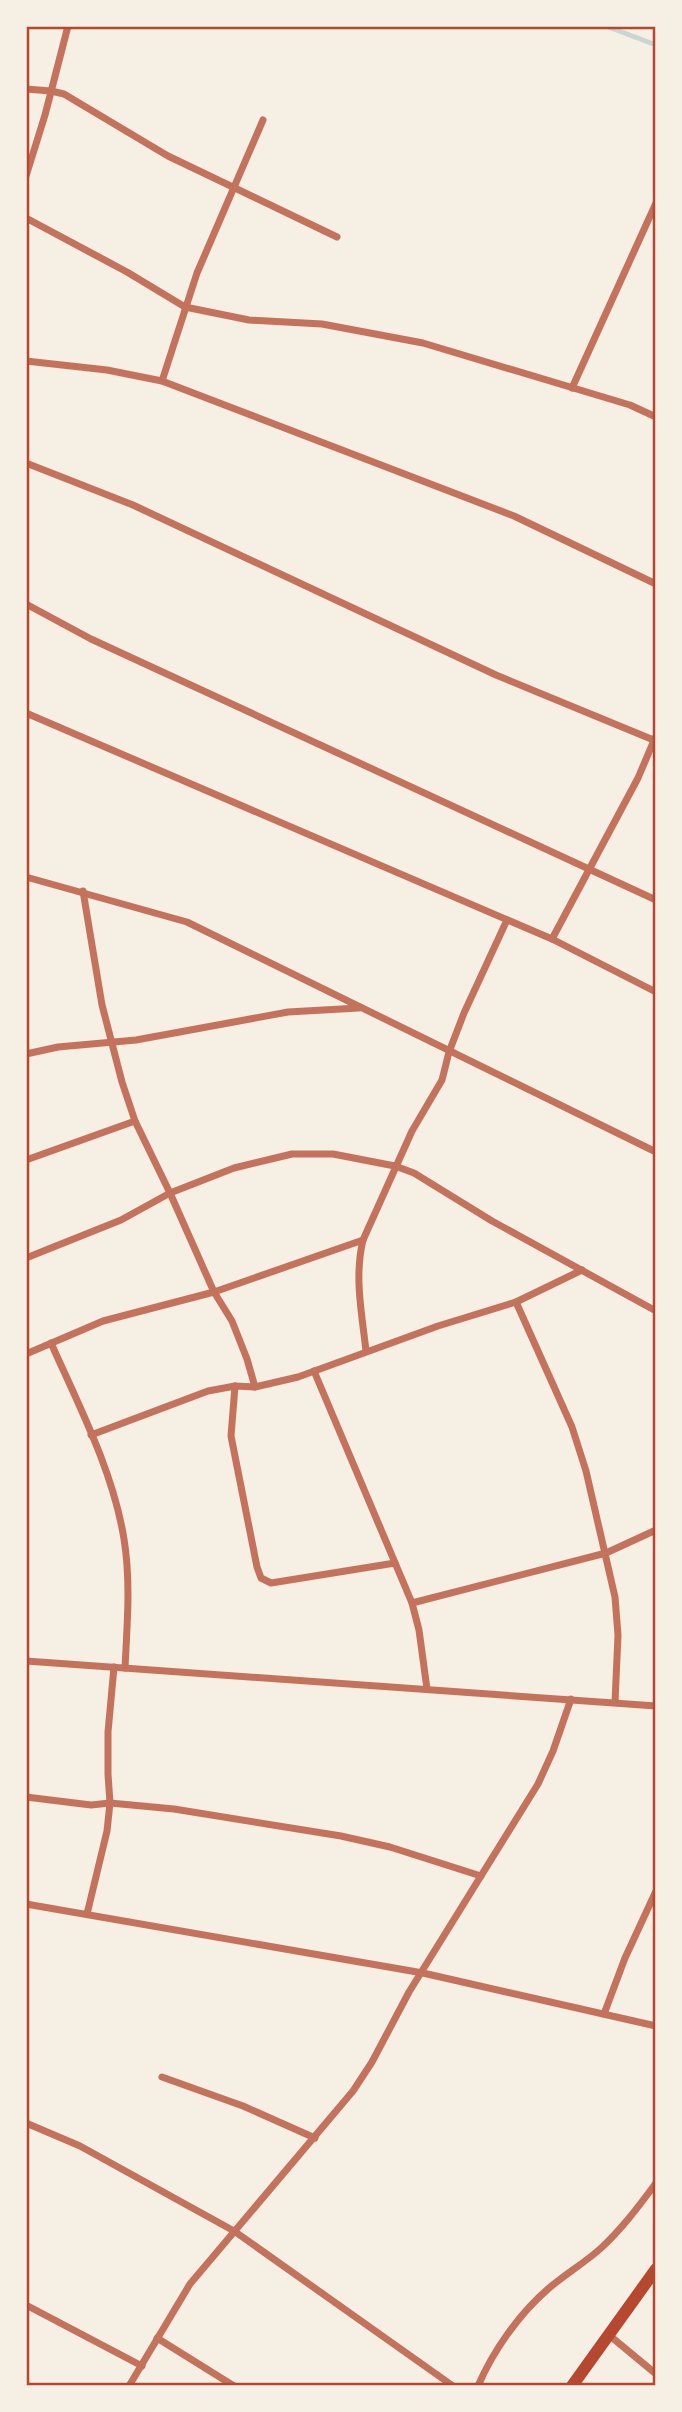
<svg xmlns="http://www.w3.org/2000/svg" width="682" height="2412" font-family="'Alegreya Sans',sans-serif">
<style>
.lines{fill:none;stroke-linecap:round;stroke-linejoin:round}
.stream{stroke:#c9d6d2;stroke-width:5}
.minor{stroke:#c5725c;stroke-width:7}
.secondary{stroke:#b5482f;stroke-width:12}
.neatline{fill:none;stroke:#b5482f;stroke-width:2.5}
</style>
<rect width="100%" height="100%" fill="#f6efe4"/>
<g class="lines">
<!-- stream -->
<polyline class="stream" points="606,26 656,45"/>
<!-- minor -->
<g class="minor">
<polyline points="26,89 51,91 64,94 168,156 337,237"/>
<polyline points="26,176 45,115 68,26"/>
<polyline points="26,218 127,272 185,307 249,320 322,324 423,343 630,405 656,417"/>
<polyline points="26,361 107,370 162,381 514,516 656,584"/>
<polyline points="162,381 197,273 263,120"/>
<polyline points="572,388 656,203"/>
<polyline points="26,463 133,505 496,675 656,741"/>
<polyline points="26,604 91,639 656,900"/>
<polyline points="26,713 552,939 656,992"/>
<polyline points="26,877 187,922 656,1152"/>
<polyline points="83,891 102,1005 122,1082 135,1121 170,1193 214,1292 232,1321 247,1359 255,1387"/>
<polyline points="552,939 638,778 655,738"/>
<polyline points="26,1054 58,1047 136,1040 288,1012 359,1008"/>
<polyline points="26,1160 135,1121"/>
<polyline points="26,1258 121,1220 170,1193 234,1168 292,1154 333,1154 395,1166 414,1173 492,1221 656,1311"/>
<polyline points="516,1302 572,1427 586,1471 615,1597 618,1635 615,1702"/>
<path d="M51 1343C79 1406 113 1471 124 1539 131 1582 127 1625 125 1668"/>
<path d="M366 1351C362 1314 354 1277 363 1240L412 1131 442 1080 449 1052 464 1013 507 920"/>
<polyline points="26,1354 103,1321 214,1292 363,1240"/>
<polyline points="314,1371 412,1603 419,1630 427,1689"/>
<polyline points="235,1386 231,1436 257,1567 261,1578 271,1583 395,1563"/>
<polyline points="91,1435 208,1391 235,1386 255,1387 298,1377 438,1326 516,1302 582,1270"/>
<polyline points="412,1603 606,1553 656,1530"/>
<polyline points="26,1661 656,1706"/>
<polyline points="26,1797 91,1805 110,1803 174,1809 341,1836 390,1847 481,1876"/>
<polyline points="26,1904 423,1973 656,2026"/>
<polyline points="87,1914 107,1831 110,1803 108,1774 108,1732 114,1667"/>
<polyline points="604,2014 625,1958 656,1891"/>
<polyline points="162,2077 243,2106 315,2138"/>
<polyline points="26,2123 80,2146 234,2231 453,2386"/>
<polyline points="26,2305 142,2366"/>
<polyline points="609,2335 656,2374"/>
<polyline points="157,2338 234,2386"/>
<polyline points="129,2386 190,2284 353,2091 372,2062 409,1992 538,1784 553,1751 571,1699"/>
<path d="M478 2386C493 2351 519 2314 548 2289 564 2275 583 2264 600 2249 621 2230 639 2206 656 2183"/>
</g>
<!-- secondary -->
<polyline class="secondary" points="572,2386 656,2269"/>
</g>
<!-- border -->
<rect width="682" height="2412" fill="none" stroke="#f6efe4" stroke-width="56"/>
<rect x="28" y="28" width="626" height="2356" class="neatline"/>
</svg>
